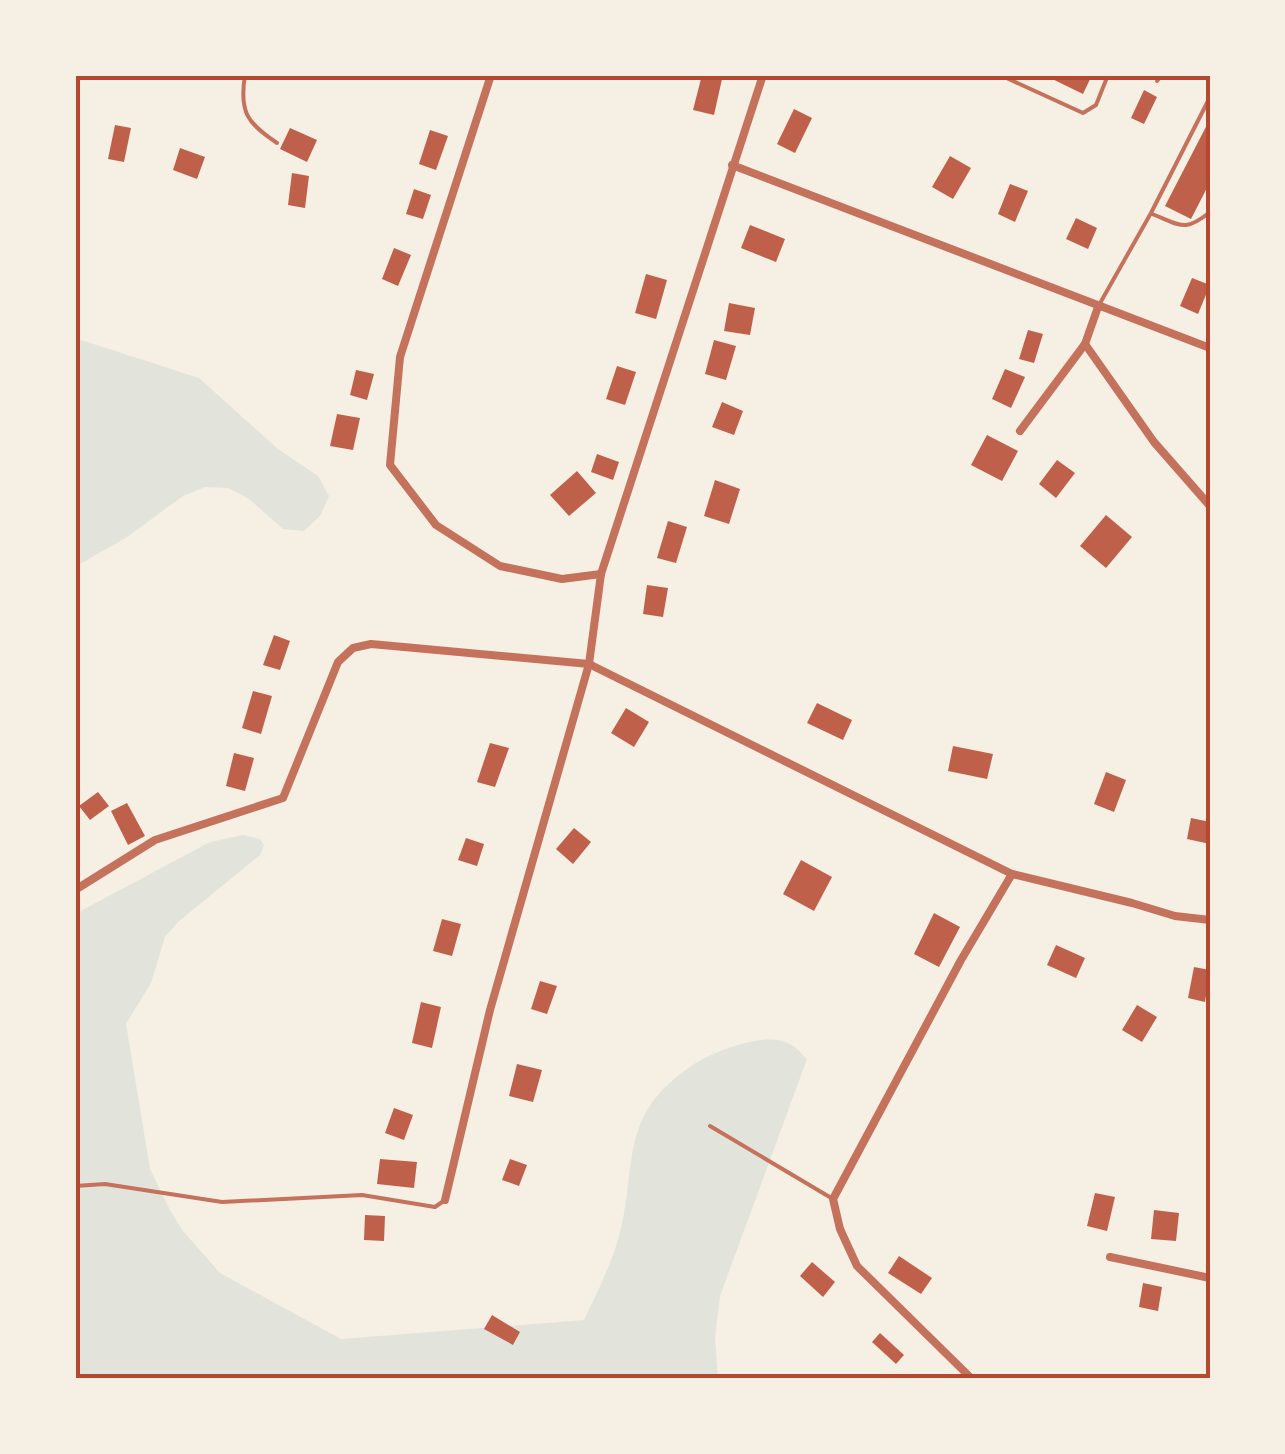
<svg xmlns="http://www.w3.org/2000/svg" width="1285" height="1454" font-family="'Source Serif 4',serif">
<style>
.green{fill:#e2e4dc}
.building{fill:#bf614a}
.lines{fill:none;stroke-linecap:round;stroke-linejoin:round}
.service{stroke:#c5725c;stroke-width:4}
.minor{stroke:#c5725c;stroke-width:8}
.neatline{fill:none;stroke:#b5482f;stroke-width:4}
</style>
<rect width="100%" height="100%" fill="#f6efe4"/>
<!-- green -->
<g class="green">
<polygon points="75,338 199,378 278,449 318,476 329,496 320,516 304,531 283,529 249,499 228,488 205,487 183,496 127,537 75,567"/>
<path d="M243 835 260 839 264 845 260 855 178 922 165 937 151 983 126 1024 150 1169 170 1210 183 1231 220 1273 341 1339 584 1320C597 1293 611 1265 619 1236 636 1178 620 1125 672 1081 692 1063 711 1053 738 1045 753 1040 775 1036 790 1044 796 1046 802 1055 807 1059L720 1296 715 1338 718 1379H75V914L210 842Z"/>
</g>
<!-- building -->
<g class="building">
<polygon points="702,75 722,79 714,115 693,110"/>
<polygon points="1044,75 1092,75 1083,94"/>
<polygon points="1144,90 1157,97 1144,124 1131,118"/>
<polygon points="794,109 812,118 795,153 777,144"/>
<polygon points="1210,119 1210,182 1191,219 1165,206"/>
<polygon points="115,125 131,128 124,162 108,159"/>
<polygon points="290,128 317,140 307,162 280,149"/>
<polygon points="430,130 448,136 436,170 419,164"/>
<polygon points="180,148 205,157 197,179 173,170"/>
<polygon points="950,156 971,168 953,199 932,187"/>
<polygon points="292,173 309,176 305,208 288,205"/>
<polygon points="1010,184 1028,191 1015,222 998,214"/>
<polygon points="414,189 431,195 423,219 406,214"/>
<polygon points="1076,218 1097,228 1088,249 1066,239"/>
<polygon points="750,225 785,239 776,262 741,248"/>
<polygon points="394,248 411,255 398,286 382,279"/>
<polygon points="646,274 667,280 656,319 635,313"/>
<polygon points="1192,278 1210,285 1198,314 1180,306"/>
<polygon points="729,303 755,308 750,335 724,331"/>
<polygon points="1028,330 1043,334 1034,363 1019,359"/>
<polygon points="714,340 736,346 726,380 705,374"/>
<polygon points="617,366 636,372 625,405 606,399"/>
<polygon points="1005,369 1025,377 1011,408 992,399"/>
<polygon points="356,370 374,374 367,400 350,395"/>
<polygon points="722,402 743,411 734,435 712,427"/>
<polygon points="337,414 360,418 353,450 330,446"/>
<polygon points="987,435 1018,451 1002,481 971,465"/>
<polygon points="597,454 619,462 613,480 591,472"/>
<polygon points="1057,460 1075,473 1056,498 1039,484"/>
<polygon points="577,471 596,493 569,516 550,495"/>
<polygon points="715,480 740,489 729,524 704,516"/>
<polygon points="1106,515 1132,537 1106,568 1080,546"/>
<polygon points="668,521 687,527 676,563 657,558"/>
<polygon points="647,585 668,588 663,617 643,614"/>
<polygon points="274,635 290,641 280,670 263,665"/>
<polygon points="253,691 272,696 261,734 242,728"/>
<polygon points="817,703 852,720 843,740 807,723"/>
<polygon points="626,708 649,722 634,747 611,733"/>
<polygon points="490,743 509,748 495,787 477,782"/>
<polygon points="953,746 993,754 987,779 948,771"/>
<polygon points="234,753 254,758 245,791 226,786"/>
<polygon points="1106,772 1126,780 1114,812 1094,804"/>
<polygon points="98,792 109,806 90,820 79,806"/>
<polygon points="127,803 145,836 128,845 111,811"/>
<polygon points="1191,818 1210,822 1210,844 1187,839"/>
<polygon points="574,828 591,842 573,864 556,849"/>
<polygon points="466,838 484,844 477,866 458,860"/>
<polygon points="801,860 832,877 814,911 783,894"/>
<polygon points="934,913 960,927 939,967 914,954"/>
<polygon points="442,919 461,924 452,956 433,951"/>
<polygon points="1056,945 1085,958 1076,978 1047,965"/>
<polygon points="1194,967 1210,970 1205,1002 1188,998"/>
<polygon points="540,981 557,986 547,1014 531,1009"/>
<polygon points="421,1002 441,1007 432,1048 412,1043"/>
<polygon points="1137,1005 1157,1017 1142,1042 1122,1030"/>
<polygon points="517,1064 542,1070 533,1102 509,1096"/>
<polygon points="394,1108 413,1115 404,1140 385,1133"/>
<polygon points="380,1159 417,1162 414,1188 377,1184"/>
<polygon points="510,1159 527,1165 519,1186 502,1180"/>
<polygon points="1095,1193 1115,1197 1107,1231 1087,1226"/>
<polygon points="1154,1210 1179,1213 1176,1241 1151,1239"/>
<polygon points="365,1215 385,1216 384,1241 364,1240"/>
<polygon points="899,1256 932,1278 921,1294 888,1273"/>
<polygon points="812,1262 835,1282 823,1297 800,1276"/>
<polygon points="1143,1283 1162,1287 1158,1311 1139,1307"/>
<polygon points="492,1315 520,1332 513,1345 484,1329"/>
<polygon points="880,1333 904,1355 896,1364 872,1342"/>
</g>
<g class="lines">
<!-- service -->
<g class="service">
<path d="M245 75C239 112 247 123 277 143"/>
<polyline points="1000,75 1083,113 1096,105 1108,75"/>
<polyline points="1157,81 1162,75"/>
<path d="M1152 214C1181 225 1184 233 1210 212"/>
<polyline points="1099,305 1151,213 1210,97"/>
<polyline points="710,1126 833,1199"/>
<polyline points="75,1186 105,1184 222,1202 362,1195 435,1207 445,1200"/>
</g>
<!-- minor -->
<g class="minor">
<polyline points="491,75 400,357 390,465 436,525 500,566 562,579 601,574"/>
<polyline points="732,165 1210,348"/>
<polyline points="1085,344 1154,442 1210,506"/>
<polyline points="1020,431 1085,344 1098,307"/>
<polyline points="75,890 155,840 283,798 338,662 353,648 371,644 589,664 1012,874 1132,903 1175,916 1210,920"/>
<polyline points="445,1200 490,1010 589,664 601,574 763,75"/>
<polyline points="1110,1257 1210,1278"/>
<polyline points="972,1379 857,1266 840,1229 833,1199 961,960 1012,874"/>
</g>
</g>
<!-- border -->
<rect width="1285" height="1454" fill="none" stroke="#f6efe4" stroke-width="155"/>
<rect x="78" y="78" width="1130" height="1298" class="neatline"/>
</svg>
